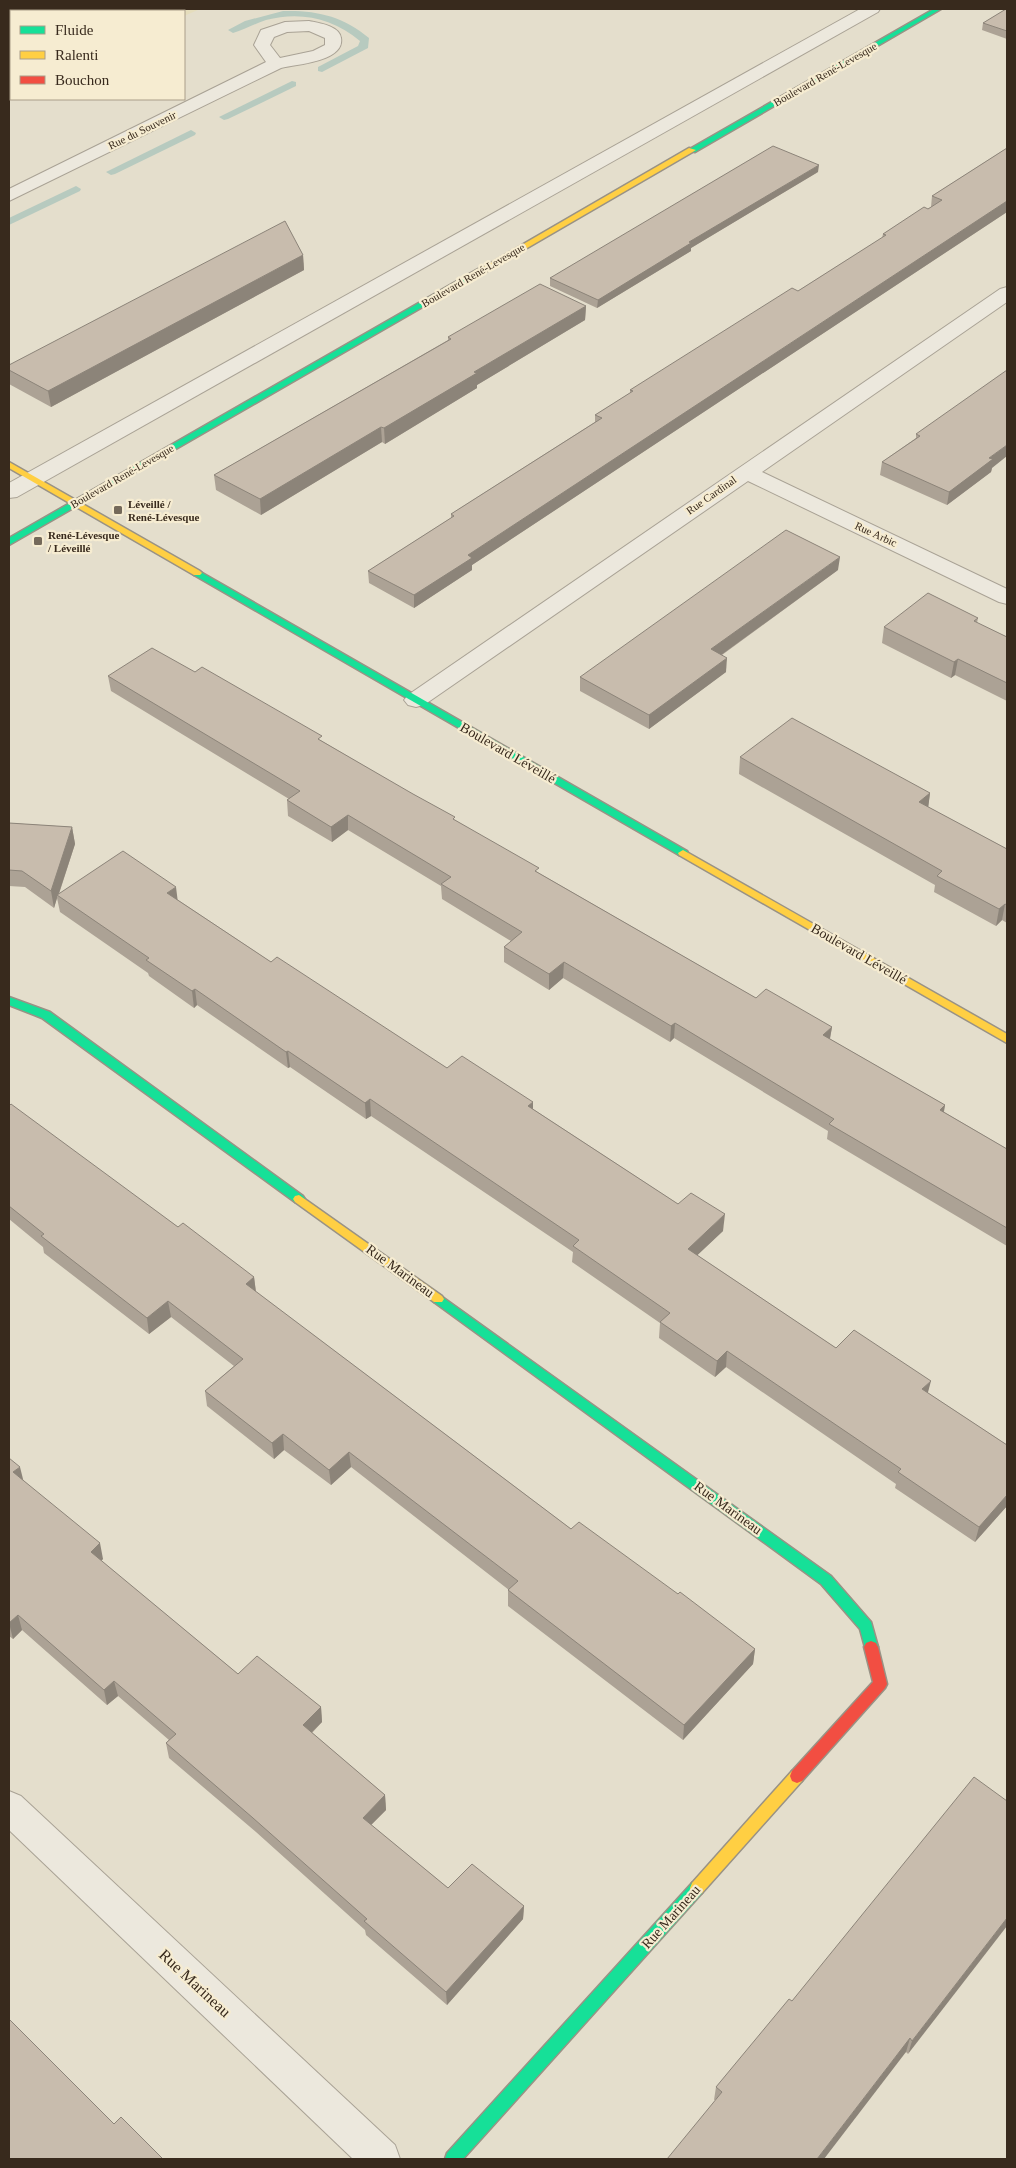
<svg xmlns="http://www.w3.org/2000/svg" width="1016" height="2168" font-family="Georgia,serif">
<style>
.farmland{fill:#e5ddbc}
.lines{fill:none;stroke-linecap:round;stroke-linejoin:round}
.stream{fill:#b7cabf;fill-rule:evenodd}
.street-casing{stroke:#a9a295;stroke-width:2}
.fast-casing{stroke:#999285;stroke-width:3}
.slow-casing{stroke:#999285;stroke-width:3}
.jam-casing{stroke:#999285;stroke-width:3}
.street{fill:#ece8dd;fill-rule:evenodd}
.fast{fill:#16e098;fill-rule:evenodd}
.slow{fill:#ffcf43;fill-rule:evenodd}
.jam{fill:#f24e42;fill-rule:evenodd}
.wall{fill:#aca295}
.shaded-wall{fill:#8c8479}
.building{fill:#c8bcad;stroke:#8c8479}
.poi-dot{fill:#74695a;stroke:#f6ecd1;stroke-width:2}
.labels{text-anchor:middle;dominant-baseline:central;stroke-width:4.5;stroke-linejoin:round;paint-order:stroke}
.far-street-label{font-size:11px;fill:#382a1d;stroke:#f6ecd1}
.far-poi-label{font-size:11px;font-weight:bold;fill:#382a1d;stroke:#f6ecd1;text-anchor:start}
.street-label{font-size:14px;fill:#382a1d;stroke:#f6ecd1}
.near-street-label{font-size:16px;fill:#382a1d;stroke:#f6ecd1}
</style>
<rect width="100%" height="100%" fill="#e4decc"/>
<!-- farmland -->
<polygon class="farmland" points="9,9 200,9 184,16 184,11 11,11 11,94 9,95"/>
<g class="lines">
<!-- stream -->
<g class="stream">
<path d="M283 11C316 10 343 16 369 38L368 48 322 72 318 71V67L358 46 360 41C333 18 300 11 266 20 254 24 244 30 233 33L228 30 245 21Z"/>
<polygon points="292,81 296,82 296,86 228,119 224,120 219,117"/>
<polygon points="191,130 196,133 195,135 115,174 111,175 106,172"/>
<polygon points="76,186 81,189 80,191 9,225 9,218"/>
</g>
<!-- street casing -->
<g class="street-casing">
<g id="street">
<polygon points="860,9 880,9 878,12 17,497 9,498 9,483"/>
<path d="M309 21C319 23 340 26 341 38 345 61 298 64 281 68L9 201V189L266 62 254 45 261 30 285 22ZM309 31 325 38V45L313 51 280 58 270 45 274 37 287 32Z"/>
<polygon points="1007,287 1007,302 762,472 1007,589 1007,604 999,602 748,481 424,705 416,707 408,705 404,700 408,695 1000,289"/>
<polygon points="9,1791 21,1796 395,2145 400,2159 353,2159 9,1830"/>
</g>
</g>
<!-- fast casing -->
<g class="fast-casing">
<g id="fast">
<polygon points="934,9 941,9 695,152 688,150"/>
<polygon points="478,269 485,271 9,545 9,538"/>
<polygon points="197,570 687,851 688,853 687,855 679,855 194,575 194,571"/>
<polygon points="9,997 50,1012 303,1196 305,1199 303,1202 295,1202 42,1018 9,1005"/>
<polygon points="438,1294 831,1576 871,1622 878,1647 876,1651 871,1653 866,1651 860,1629 821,1584 434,1302 432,1299 434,1296"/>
<polygon points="697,1881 702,1883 704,1888 702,1893 463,2159 445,2159 447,2153 692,1883"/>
</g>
</g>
<!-- slow casing -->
<g class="slow-casing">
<g id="slow">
<polygon points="689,148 696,150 484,273 477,271"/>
<polygon points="9,462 200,571 202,573 200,575 194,575 9,468"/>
<polygon points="683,850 1007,1034 1007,1043 679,855 678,853"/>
<polygon points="299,1195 442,1296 444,1299 442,1302 434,1302 295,1202 293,1199 295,1196"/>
<polygon points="797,1769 802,1771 804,1776 802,1781 702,1893 697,1895 692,1893 690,1888 692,1883 792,1771"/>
</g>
</g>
<!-- jam casing -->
<g class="jam-casing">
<polygon id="jam" points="871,1641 876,1643 878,1647 887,1684 885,1688 802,1781 797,1783 792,1781 790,1776 792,1771 873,1682 864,1647 866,1643"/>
</g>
<!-- street -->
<use href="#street" class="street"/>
<!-- fast -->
<use href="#fast" class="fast"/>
<!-- slow -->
<use href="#slow" class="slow"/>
<!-- jam -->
<use href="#jam" class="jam"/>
</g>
<!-- wall -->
<g class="wall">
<polygon points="1007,9 1007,39 982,30 983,23"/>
<polygon points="1007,148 1007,212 472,565 472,570 414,608 369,583 368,571 451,518 451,514 595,422 595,415 630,393 630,390 798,291 882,238 883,234 931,207 932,196"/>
<polygon points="818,172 691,248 691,251 597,308 550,286 550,278"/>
<polygon points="303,255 304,270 51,407 9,384 9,365"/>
<polygon points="586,306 585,320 477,385 477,388 385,444 382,442 261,515 216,490 214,475 448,340 448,337"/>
<polygon points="916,434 992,468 991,472 947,505 880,475 882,462 916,438"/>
<polygon points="838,570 722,655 726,672 649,729 580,691 580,677"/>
<polygon points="978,618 977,623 1007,637 1007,701 955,675 951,678 882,643 884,627"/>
<polygon points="195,672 322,741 455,820 539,873 756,998 832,1027 830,1039 945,1105 944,1112 1007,1149 1007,1246 827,1139 828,1131 674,1038 670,1042 563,978 549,990 504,962 504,947 511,941 442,899 441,886 348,830 332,842 288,816 287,800 289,799 111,691 108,676"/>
<polygon points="740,757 930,793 928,807 1007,849 1007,923 1002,920 996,926 934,892 935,885 739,774"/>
<polygon points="9,823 72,827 75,844 59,894 178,900 271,962 447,1068 533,1102 533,1109 678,1204 723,1231 697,1255 836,1348 928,1393 1007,1445 1007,1506 975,1542 895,1488 896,1484 726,1367 715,1377 659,1338 660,1323 572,1262 573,1252 371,1116 366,1119 290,1067 288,1068 197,1005 194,1008 149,976 148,973 60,912 57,898 54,908 25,887 9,886"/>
<polygon points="9,1106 178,1227 254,1277 256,1292 571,1529 678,1594 755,1649 753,1664 683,1740 508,1606 508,1590 509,1590 351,1467 331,1485 284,1450 274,1459 207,1406 205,1391 234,1366 171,1317 149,1334 44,1253 43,1247 9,1219"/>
<polygon points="9,1458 23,1480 103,1559 101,1561 238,1674 321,1707 322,1722 312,1733 385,1795 386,1810 371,1825 448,1888 524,1906 523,1919 447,2005 366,1935 365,1930 256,1832 169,1758 166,1743 169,1740 118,1696 107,1705 22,1630 13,1639 9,1636"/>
<polygon points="1007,1801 908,2054 906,2052 714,2100 716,2087 792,2001"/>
</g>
<!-- shaded-wall -->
<g class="shaded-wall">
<polygon points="819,165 818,172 691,248 691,251 597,308 598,300 689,242"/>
<polygon points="1007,201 1007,212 472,565 472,570 414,608 414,595 468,555"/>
<polygon points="303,255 304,270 51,407 48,391"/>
<polygon points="586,306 585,320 477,385 477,388 385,444 384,428 474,372"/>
<polygon points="381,427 382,442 261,515 260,499"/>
<polygon points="1007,445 1007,456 992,468 991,472 947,505 949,492 989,458"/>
<polygon points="840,557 838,570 710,663 711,649"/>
<polygon points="727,658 726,672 649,729 649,715"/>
<polygon points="958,659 955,675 951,678 954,662"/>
<polygon points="930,793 928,809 919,802"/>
<polygon points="348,815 348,830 332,842 331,827"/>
<polygon points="72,827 75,844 58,896 57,895 57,898 54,908 51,891"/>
<polygon points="176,887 178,903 167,893"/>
<polygon points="1005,904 1002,920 996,926 999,909"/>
<polygon points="564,962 563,978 549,990 549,974"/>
<polygon points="195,989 197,1005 194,1008 192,991"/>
<polygon points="675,1023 674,1038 670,1042 671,1026"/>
<polygon points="832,1027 829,1043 823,1035"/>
<polygon points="288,1051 290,1067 288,1068 286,1052"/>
<polygon points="370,1099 371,1116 366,1119 365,1103"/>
<polygon points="533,1102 533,1118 528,1106"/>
<polygon points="945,1105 942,1120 940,1110"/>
<polygon points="725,1214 723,1231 687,1265 688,1249"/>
<polygon points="254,1277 256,1293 246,1284"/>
<polygon points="168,1301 171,1317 149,1334 147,1318"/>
<polygon points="727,1351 726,1367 715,1377 717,1361"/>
<polygon points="931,1381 927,1396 922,1389"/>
<polygon points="283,1434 284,1450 274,1459 272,1443"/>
<polygon points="349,1452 351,1467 331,1485 329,1470"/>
<polygon points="20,1467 24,1483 13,1472"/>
<polygon points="1007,1495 1007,1506 975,1542 979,1527"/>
<polygon points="100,1543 103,1559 94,1567 91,1552"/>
<polygon points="18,1615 22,1630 13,1639 9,1623"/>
<polygon points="755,1649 753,1664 683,1740 684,1725"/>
<polygon points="114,1681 118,1696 107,1705 104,1690"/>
<polygon points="321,1707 322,1722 304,1740 303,1725"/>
<polygon points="385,1795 386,1810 364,1832 363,1818"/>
<polygon points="524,1906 523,1919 447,2005 446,1992"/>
<polygon points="1007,1918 1007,1926 908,2054 912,2041"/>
<polygon points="910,2038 906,2052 824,2159 817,2159"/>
</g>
<!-- building -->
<g class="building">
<polygon points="1006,9 1007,9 1007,31 983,23"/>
<polygon points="773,146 819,165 689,242 691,243 598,300 550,278"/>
<polygon points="1007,148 1007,201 468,555 472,558 414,595 368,571 454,516 451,514 602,418 595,415 633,391 630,390 792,288 798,291 886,235 883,234 924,207 928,209 942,200 932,196"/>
<polygon points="285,221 303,255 48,391 9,370 9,365"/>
<polygon points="540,284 586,306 474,372 477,373 384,428 381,427 260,499 214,475 451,339 448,337"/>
<polygon points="1007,370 1007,445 989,458 993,459 949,492 882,462 920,436 916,434"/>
<polygon points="786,530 840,557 711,649 727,658 649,715 580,677"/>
<polygon points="928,593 978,618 974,621 1007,637 1007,683 958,659 954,662 884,627"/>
<polygon points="152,648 195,672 202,667 322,736 318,739 413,794 455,817 453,819 539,868 535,871 756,998 766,989 832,1027 823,1035 945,1105 940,1110 1007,1149 1007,1228 829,1124 834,1119 675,1023 671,1026 564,962 549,974 504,947 522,932 441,884 451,877 348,815 331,827 287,800 300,791 108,676"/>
<polygon points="792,718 930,793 919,802 1007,849 1007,905 1005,904 999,909 937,876 942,871 740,757"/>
<polygon points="9,823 72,827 51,891 22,871 9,870"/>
<polygon points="123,851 176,887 167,893 271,962 277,957 447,1068 462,1056 533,1102 528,1106 678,1204 691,1193 725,1214 688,1249 836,1348 854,1330 931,1381 922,1389 1007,1445 1007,1495 979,1527 898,1472 901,1469 727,1351 717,1361 660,1322 670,1313 573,1246 579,1240 370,1099 365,1103 288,1051 286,1052 195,989 192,991 146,960 149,958 57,895"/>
<polygon points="11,1104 178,1227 183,1223 254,1277 246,1284 571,1529 579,1522 678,1594 680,1592 755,1649 684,1725 508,1590 518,1581 349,1452 329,1470 283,1434 272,1443 205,1391 243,1359 168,1301 147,1318 41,1236 44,1234 9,1206 9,1106"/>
<polygon points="9,1458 20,1467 13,1472 100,1543 91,1552 238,1674 257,1656 321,1707 303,1725 385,1795 363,1818 448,1888 472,1864 524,1906 446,1992 364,1921 367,1919 253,1818 166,1743 176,1734 114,1681 104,1690 18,1615 9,1623"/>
<polygon points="974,1777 1007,1801 1007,1918 912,2041 910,2038 817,2159 667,2159 722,2092 716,2087 789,1999 792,2001"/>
<polygon points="9,2019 114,2124 121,2117 163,2159 9,2159"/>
</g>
<!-- markers -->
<g class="poi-dot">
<rect x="113" y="505" width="10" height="10" rx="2.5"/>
<rect x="33" y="536" width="10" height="10" rx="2.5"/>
</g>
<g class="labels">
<!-- far-street labels -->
<g class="far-street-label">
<text transform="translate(825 74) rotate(-30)">Boulevard René-Levesque</text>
<text transform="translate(142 130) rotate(-26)">Rue du Souvenir</text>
<text transform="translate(473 275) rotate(-30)">Boulevard René-Levesque</text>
<text transform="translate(122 476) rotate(-30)">Boulevard René-Levesque</text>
<text transform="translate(711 495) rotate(-35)">Rue Cardinal</text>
<text transform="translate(876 534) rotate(25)">Rue Arbic</text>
</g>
<!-- far-poi labels -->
<g class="far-poi-label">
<text x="128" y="504">Léveillé /<tspan x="128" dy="13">René-Lévesque</tspan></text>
<text x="48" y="535">René-Lévesque<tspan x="48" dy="13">/ Léveillé</tspan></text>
</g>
<!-- street labels -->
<g class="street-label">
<text transform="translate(508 753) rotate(30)">Boulevard Léveillé</text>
<text transform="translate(859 954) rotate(30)">Boulevard Léveillé</text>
<text transform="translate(400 1271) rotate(36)">Rue Marineau</text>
<text transform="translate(728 1508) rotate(36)">Rue Marineau</text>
<text transform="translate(671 1917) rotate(-48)">Rue Marineau</text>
</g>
<!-- near-street labels -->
<g class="near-street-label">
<text transform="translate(195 1983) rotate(43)">Rue Marineau</text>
</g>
</g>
<!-- border -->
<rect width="1016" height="2168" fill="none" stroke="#382a1d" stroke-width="20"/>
<!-- legend -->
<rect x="10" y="10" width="175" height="90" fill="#f6ecd1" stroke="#aa9e89"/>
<rect x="20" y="26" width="25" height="8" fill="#16e098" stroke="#aa9e89"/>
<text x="55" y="35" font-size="15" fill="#382a1d">Fluide</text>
<rect x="20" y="51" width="25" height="8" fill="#ffcf43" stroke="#aa9e89"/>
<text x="55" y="60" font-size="15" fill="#382a1d">Ralenti</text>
<rect x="20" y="76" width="25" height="8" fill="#f24e42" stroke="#aa9e89"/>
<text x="55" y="85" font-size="15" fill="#382a1d">Bouchon</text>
</svg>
